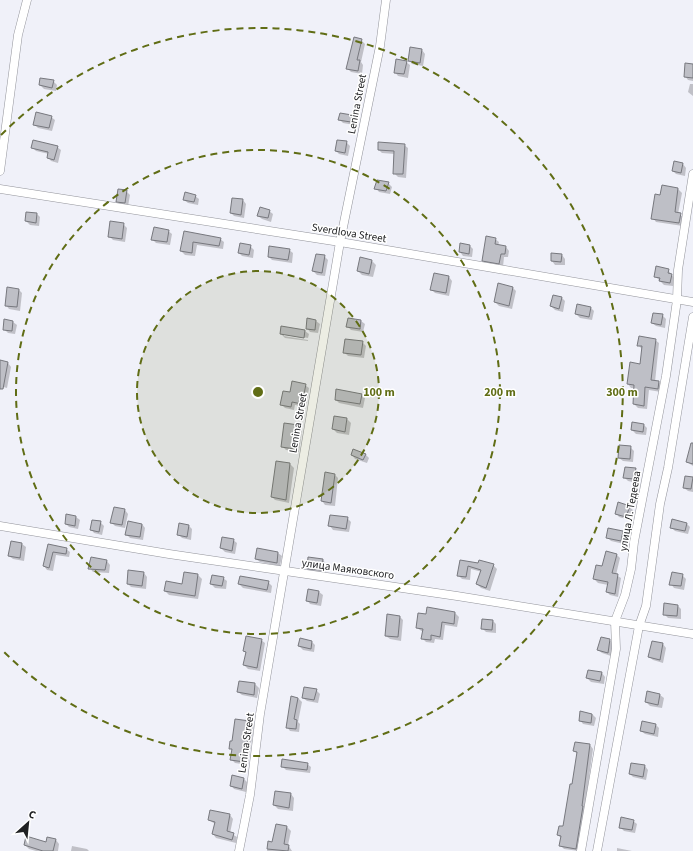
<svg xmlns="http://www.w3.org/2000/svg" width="693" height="851" font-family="'Source Sans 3',sans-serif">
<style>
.shadow{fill:#0003}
.building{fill:#bebfc6;stroke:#77787e}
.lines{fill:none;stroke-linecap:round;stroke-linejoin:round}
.minor-casing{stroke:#92939a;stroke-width:9}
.minor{stroke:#fff;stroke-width:8}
.ring{fill:none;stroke:#606d15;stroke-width:2;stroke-dasharray:7 5}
.labels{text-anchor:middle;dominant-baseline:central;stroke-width:3;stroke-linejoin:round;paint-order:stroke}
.street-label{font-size:11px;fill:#202123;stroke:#fff}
.centre{fill:#606d15;stroke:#fff;stroke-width:2}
.ring-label{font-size:12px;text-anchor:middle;font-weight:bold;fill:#606d15;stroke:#fff;stroke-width:3;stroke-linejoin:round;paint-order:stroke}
</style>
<rect width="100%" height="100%" fill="#f0f1f9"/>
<!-- shadow -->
<g class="shadow">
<polygon points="361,40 365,44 361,62 363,65 362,74 351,72 347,68"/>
<polygon points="422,50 425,54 423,66 412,64 409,60"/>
<polygon points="406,62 410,65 408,78 398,76 395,72"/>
<polygon points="693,65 693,81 688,80 685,76"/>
<polygon points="53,81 57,85 56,91 44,89 40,85"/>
<polygon points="690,84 693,84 693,96 688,92"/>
<polygon points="340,114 352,116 356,120 354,125 343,123 339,119"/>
<polygon points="51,117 55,120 52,131 38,128 34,124"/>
<polygon points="346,142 350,146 348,156 339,154 336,151"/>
<polygon points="404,145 408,148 406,178 398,177 394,173 395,154 382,153 379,150"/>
<polygon points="32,147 57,147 61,150 58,163 51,161 48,157 49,154 36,151"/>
<polygon points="683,164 686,168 685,176 676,174 673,171"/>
<polygon points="388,183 392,187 390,194 379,192 376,188"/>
<polygon points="663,186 678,189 682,193 678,214 684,217 683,226 656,222 653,218 661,196"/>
<polygon points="126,191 130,195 128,206 121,205 117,201"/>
<polygon points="195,196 199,199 198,205 188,203 184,200"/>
<polygon points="243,200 246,204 244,218 234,216 231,213"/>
<polygon points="269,211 273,214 271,222 262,219 258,216"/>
<polygon points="37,214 40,217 39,226 30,225 26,221"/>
<polygon points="123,224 127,228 125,242 113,240 109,236"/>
<polygon points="168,231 172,234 170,245 156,243 153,240"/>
<polygon points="185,233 220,239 224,242 223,249 197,245 195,256 185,255 181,251"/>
<polygon points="495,239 499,242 498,246 506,247 509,251 508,257 504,257 503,267 487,264 483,260"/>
<polygon points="250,246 254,250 253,258 242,256 239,253"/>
<polygon points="470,246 473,249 472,257 463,256 460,252"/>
<polygon points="289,250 293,253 292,263 272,260 269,257"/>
<polygon points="562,255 565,259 565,265 555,265 552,261"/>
<polygon points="324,256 328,260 325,276 317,275 313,271"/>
<polygon points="361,259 372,261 376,265 373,277 362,275 358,271"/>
<polygon points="668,270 675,279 673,286 664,285 655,276"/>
<polygon points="434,274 449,277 452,281 449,296 435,293 431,289"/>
<polygon points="512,287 516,291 512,309 499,306 495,302"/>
<polygon points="19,290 22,293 20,311 9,309 6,305"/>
<polygon points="562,298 565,301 563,312 555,310 551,306"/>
<polygon points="591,308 594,311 592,320 580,318 576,314"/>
<polygon points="662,315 666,319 665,328 656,326 652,323"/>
<polygon points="349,319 361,321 365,324 363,332 351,330 348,327"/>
<polygon points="5,320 13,322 17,325 15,334 8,333 4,329"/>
<polygon points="316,321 320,324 318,333 310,332 307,328"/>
<polygon points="282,327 305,331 309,334 308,338 284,334 284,336 308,340 308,341 285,338 281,334"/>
<polygon points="655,340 659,343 655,382 659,382 663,386 661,392 649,390 647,409 638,408 634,404 635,388 631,388 628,384 640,365 642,349 638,345"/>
<polygon points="362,342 366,346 364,358 348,356 344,352"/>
<polygon points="0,361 8,363 11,367 7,388 0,386"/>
<polygon points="305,385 309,388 306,407 295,405 294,410 285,408 281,404"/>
<polygon points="361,394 365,398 363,408 339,403 336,400"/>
<polygon points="335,417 347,419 351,423 349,435 337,433 333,429"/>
<polygon points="644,425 647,428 646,435 636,434 632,430"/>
<polygon points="298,426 302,430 299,452 286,450 283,447"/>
<polygon points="630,447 634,451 633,462 623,461 619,458"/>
<polygon points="365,454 369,458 367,463 355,459 352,455"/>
<polygon points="693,456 693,466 687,462"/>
<polygon points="276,462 290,464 294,468 289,503 275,500 272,497"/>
<polygon points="635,469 639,473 637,483 628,481 624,477"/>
<polygon points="335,475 338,478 335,506 325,505 322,501"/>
<polygon points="692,478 693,479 693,492 688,491 684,488"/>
<polygon points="629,507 633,510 630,520 619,517 616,513"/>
<polygon points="125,510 128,514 125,528 115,526 111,522"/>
<polygon points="76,517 80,520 78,529 69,527 66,524"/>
<polygon points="347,518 351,522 349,532 333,530 330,526"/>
<polygon points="100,522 104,526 102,535 94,533 91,529"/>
<polygon points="686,523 690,527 688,534 675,531 671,527"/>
<polygon points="142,524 145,528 143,540 130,538 127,535"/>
<polygon points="189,526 192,529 191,540 182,538 178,534"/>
<polygon points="623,532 626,536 624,544 611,541 607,537"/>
<polygon points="233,540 237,543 235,554 225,552 221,548"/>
<polygon points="11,542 22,544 26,547 24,561 13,559 9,556"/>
<polygon points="49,545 66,549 70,552 69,557 56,555 53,571 47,570 44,566"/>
<polygon points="278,553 282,556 280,566 260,562 256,559"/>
<polygon points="616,554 620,558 616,575 621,578 618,597 610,595 607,592 608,585 598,583 594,579"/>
<polygon points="92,558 107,561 110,565 109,573 93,572 90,568"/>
<polygon points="323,560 326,564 325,573 312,572 308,568"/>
<polygon points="460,562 493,565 497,569 490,591 481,588 477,584 482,572 471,569 470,580 462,579 458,575"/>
<polygon points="144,573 147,577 146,589 131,587 128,584"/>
<polygon points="185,573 198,575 202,579 198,599 169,595 165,591 183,585"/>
<polygon points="682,575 686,579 684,590 674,588 671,584"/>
<polygon points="223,578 227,581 226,589 215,588 211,584"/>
<polygon points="268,582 272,586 271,593 243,588 239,584"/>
<polygon points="309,590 319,592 323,595 321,606 310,604 307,600"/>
<polygon points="678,606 681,609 681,619 668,618 664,614"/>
<polygon points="428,608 455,613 459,617 457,627 445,625 443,640 435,639 434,643 426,642 422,638 423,632 417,628 427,615"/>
<polygon points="400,617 403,620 401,641 390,639 386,636"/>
<polygon points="493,621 496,624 496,633 486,632 482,628"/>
<polygon points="261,640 265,643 260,671 248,669 244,665 246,653 244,651"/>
<polygon points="610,640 613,644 611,656 602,653 598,650"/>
<polygon points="312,642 315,645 314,652 303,650 299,646"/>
<polygon points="652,642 663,644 666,648 663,663 653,660 649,657"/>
<polygon points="602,673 605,677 604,684 591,682 587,678"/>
<polygon points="240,682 255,684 259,688 257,698 242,695 238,692"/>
<polygon points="316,690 320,694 318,703 307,701 303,698"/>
<polygon points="648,693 660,695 664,698 662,708 650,706 646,702"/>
<polygon points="292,697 298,698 302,702 298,722 300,724 299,732 290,731 287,727"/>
<polygon points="581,713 592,714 596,718 594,726 583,724 580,720"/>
<polygon points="236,720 250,722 254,725 248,765 235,763 231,759 233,751 230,748 233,743"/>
<polygon points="656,725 659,728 658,737 645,734 641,731"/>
<polygon points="590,745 593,749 579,851 564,849 560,845 561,838 558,835 564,828 578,754 574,751"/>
<polygon points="307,764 311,767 310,773 286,770 282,766"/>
<polygon points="645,766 648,770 646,780 633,777 630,774"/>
<polygon points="233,777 244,779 248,783 246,792 234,789 231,785"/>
<polygon points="291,794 294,798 293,811 278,809 274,805"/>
<polygon points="230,815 233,819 230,833 237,837 236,843 216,838 213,834 215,824 209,820"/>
<polygon points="633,821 637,824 635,833 624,831 620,827"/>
<polygon points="276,825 287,827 291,831 288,845 292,851 267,851 269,842 273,843"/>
<polygon points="56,840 59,844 58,851 36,851 29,849 25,845 47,843"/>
<polygon points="72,846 87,849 89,851 71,851"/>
<polygon points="617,848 632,851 617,851"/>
</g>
<!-- building -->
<g class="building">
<polygon points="354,37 362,39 357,60 360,60 358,71 346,69"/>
<polygon points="410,47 422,49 420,63 408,61"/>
<polygon points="396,59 407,61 404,74 394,73"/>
<polygon points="685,63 693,64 693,78 684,77"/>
<polygon points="40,78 54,80 52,88 39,85"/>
<polygon points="36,112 52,116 49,128 33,125"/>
<polygon points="340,113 352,115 351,122 338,120"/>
<polygon points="33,140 58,146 54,160 47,158 48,152 31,148"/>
<polygon points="337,140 347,141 345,153 335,151"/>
<polygon points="378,142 405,144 403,174 393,174 394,151 378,150"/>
<polygon points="674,161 683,163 681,173 672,171"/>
<polygon points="377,180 389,182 386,191 374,189"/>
<polygon points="662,185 678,188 675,212 681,213 679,223 651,219 655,194 660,195"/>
<polygon points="118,189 127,190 125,203 116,202"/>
<polygon points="185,192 196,195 194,202 183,200"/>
<polygon points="232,198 243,199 241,215 230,213"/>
<polygon points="260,207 270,210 268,218 257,216"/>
<polygon points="26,212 37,213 36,223 25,221"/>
<polygon points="110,221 124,223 122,239 108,237"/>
<polygon points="154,227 169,230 167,242 151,240"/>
<polygon points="184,231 221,238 219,246 193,242 192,253 180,251"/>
<polygon points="486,236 496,238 495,244 506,246 505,254 501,254 499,264 482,261"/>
<polygon points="240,243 251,245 249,255 238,253"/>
<polygon points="460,243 470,245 469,254 459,252"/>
<polygon points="269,246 290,249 288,260 268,257"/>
<polygon points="551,253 562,254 561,262 551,261"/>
<polygon points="316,254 325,255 322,273 312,271"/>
<polygon points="360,257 372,260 369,274 357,271"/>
<polygon points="656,266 669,269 668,273 672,274 670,283 659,281 660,278 654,277"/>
<polygon points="434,273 449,276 446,293 430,290"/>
<polygon points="498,283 513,287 509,306 494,302"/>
<polygon points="7,287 19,289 17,307 5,306"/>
<polygon points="553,295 562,297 559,309 550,306"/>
<polygon points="577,304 591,307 589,317 575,314"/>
<polygon points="653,313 663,314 661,325 651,323"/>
<polygon points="307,318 316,320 315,330 306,329"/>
<polygon points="348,318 361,320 360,329 346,327"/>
<polygon points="4,319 13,321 12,331 3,330"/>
<polygon points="281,326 305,330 304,338 280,334"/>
<polygon points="639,336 656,339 651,380 659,381 658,389 645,387 644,406 633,404 634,385 627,384 630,362 640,364 642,346 637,346"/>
<polygon points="345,339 363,341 361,355 343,353"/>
<polygon points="0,360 8,362 3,389 0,389"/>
<polygon points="292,381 306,384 302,404 292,402 291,407 280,405 283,391 290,392"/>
<polygon points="336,389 362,394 360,404 335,400"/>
<polygon points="334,416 347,418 345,432 332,429"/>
<polygon points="632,422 644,424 643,432 631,430"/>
<polygon points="284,423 299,425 295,449 281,447"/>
<polygon points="691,443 693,443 693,464 686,462"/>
<polygon points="619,445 631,446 630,459 618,458"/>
<polygon points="353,449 366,454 363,460 351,455"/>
<polygon points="276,461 290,463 286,500 271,497"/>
<polygon points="625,467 636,468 634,479 623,478"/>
<polygon points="325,472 335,474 331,503 321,501"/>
<polygon points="685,476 693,477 691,489 683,488"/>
<polygon points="618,502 630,506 626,517 615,514"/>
<polygon points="114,507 125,509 122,525 110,523"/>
<polygon points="66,514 76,516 75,526 65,524"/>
<polygon points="330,515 348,517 346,529 328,526"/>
<polygon points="672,519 687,523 685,531 670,528"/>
<polygon points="92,520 101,521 99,532 90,530"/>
<polygon points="128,521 142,524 140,537 125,535"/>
<polygon points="179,523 189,525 187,537 177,535"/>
<polygon points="608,528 623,531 621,541 606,538"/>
<polygon points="222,537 234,539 232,551 220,548"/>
<polygon points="11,541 22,543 20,558 8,556"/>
<polygon points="48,544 67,548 66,554 53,552 49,568 43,566"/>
<polygon points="257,548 278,552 277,563 255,559"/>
<polygon points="606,551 617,554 612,573 618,574 615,594 606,592 608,582 593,579 596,565 602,566"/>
<polygon points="91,557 107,560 105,570 88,569"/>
<polygon points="308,557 323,559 322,570 307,569"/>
<polygon points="460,560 478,563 479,560 494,564 486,588 476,584 481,570 468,566 466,577 457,576"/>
<polygon points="128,570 144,572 142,586 127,584"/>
<polygon points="184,572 198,574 195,596 164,591 166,581 182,584"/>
<polygon points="672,572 683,574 681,586 669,585"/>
<polygon points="212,575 224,577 222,586 210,584"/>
<polygon points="240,576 269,581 267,590 238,584"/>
<polygon points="308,589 319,591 317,603 306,601"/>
<polygon points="664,603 678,605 677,616 663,615"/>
<polygon points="427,607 455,612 454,624 442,622 440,637 431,635 431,640 421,639 423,629 416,628 418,613 426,614"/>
<polygon points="387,614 400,616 398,637 385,636"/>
<polygon points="482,619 493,620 492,630 481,629"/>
<polygon points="246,636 262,639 257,668 243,665 246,652 243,651"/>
<polygon points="601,637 610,639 608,653 597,650"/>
<polygon points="300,638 312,641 311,649 298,646"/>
<polygon points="652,641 663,643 660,660 648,657"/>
<polygon points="588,670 602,672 600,681 586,678"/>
<polygon points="239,681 255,683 254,695 237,692"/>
<polygon points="304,687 317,689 314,700 302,698"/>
<polygon points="647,691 660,694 658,705 645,702"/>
<polygon points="291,696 298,698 294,719 297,720 296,729 286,728"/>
<polygon points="580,711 592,714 591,723 579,721"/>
<polygon points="235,719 250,721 245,762 230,760 232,749 229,749 230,741 232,741"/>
<polygon points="642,721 656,724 654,734 640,731"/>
<polygon points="575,742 590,744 582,806 583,806 576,849 559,846 561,836 557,835 559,826 563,826 570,784 572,784 577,752 573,751"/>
<polygon points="282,759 308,763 307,770 281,767"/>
<polygon points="631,763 645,765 643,777 629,774"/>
<polygon points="232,775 244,778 242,789 230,786"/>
<polygon points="275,791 291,793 289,808 273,805"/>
<polygon points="210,810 230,814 227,831 234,833 232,840 212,834 215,822 208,820"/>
<polygon points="621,817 634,820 632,830 619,828"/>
<polygon points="276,824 287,826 284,844 289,845 288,851 267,849 268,841 272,842"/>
<polygon points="26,836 46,842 47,837 56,839 53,851 43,851 24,845"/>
</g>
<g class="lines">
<!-- minor casing -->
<g class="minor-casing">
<g id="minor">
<polyline points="0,171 18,35 27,0"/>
<polyline points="0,189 340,242 693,302"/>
<polyline points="0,526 169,554 457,596 693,634"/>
<polyline points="239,851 250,795 260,714 340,242 380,46 386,0"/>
<polyline points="581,851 616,649 615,621 625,595 631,569 634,542 666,376 677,300 678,270 693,174"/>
<polyline points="597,851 639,626 646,606 660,504 668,468 693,317"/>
</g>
</g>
<!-- minor -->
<use href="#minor" class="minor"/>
</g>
<!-- distance rings -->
<circle cx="258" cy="392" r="121" fill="#606d15" fill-opacity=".12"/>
<g class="ring">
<circle cx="258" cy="392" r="121"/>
<circle cx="258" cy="392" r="242"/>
<path d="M1 135A364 364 0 1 1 1 649"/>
</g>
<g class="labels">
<!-- street labels -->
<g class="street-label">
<text transform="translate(357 104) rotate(-79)">Lenina Street</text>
<text transform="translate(349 233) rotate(9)">Sverdlova Street</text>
<text transform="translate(298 423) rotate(-80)">Lenina Street</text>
<text transform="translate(630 511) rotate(-80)">улица Л. Тедеева</text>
<text transform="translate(348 569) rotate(8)">улица Маяковского</text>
<text transform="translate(246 743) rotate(-82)">Lenina Street</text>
</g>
</g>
<circle cx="258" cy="392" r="6" class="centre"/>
<g class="ring-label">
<text x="379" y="396">100 m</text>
<text x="500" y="396">200 m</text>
<text x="622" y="396">300 m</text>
</g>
<!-- north arrow -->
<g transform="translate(28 823) rotate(27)" stroke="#ffffff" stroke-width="3" paint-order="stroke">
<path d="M0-3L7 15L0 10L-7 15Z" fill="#202123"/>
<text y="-6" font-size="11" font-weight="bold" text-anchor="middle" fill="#202123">С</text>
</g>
</svg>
